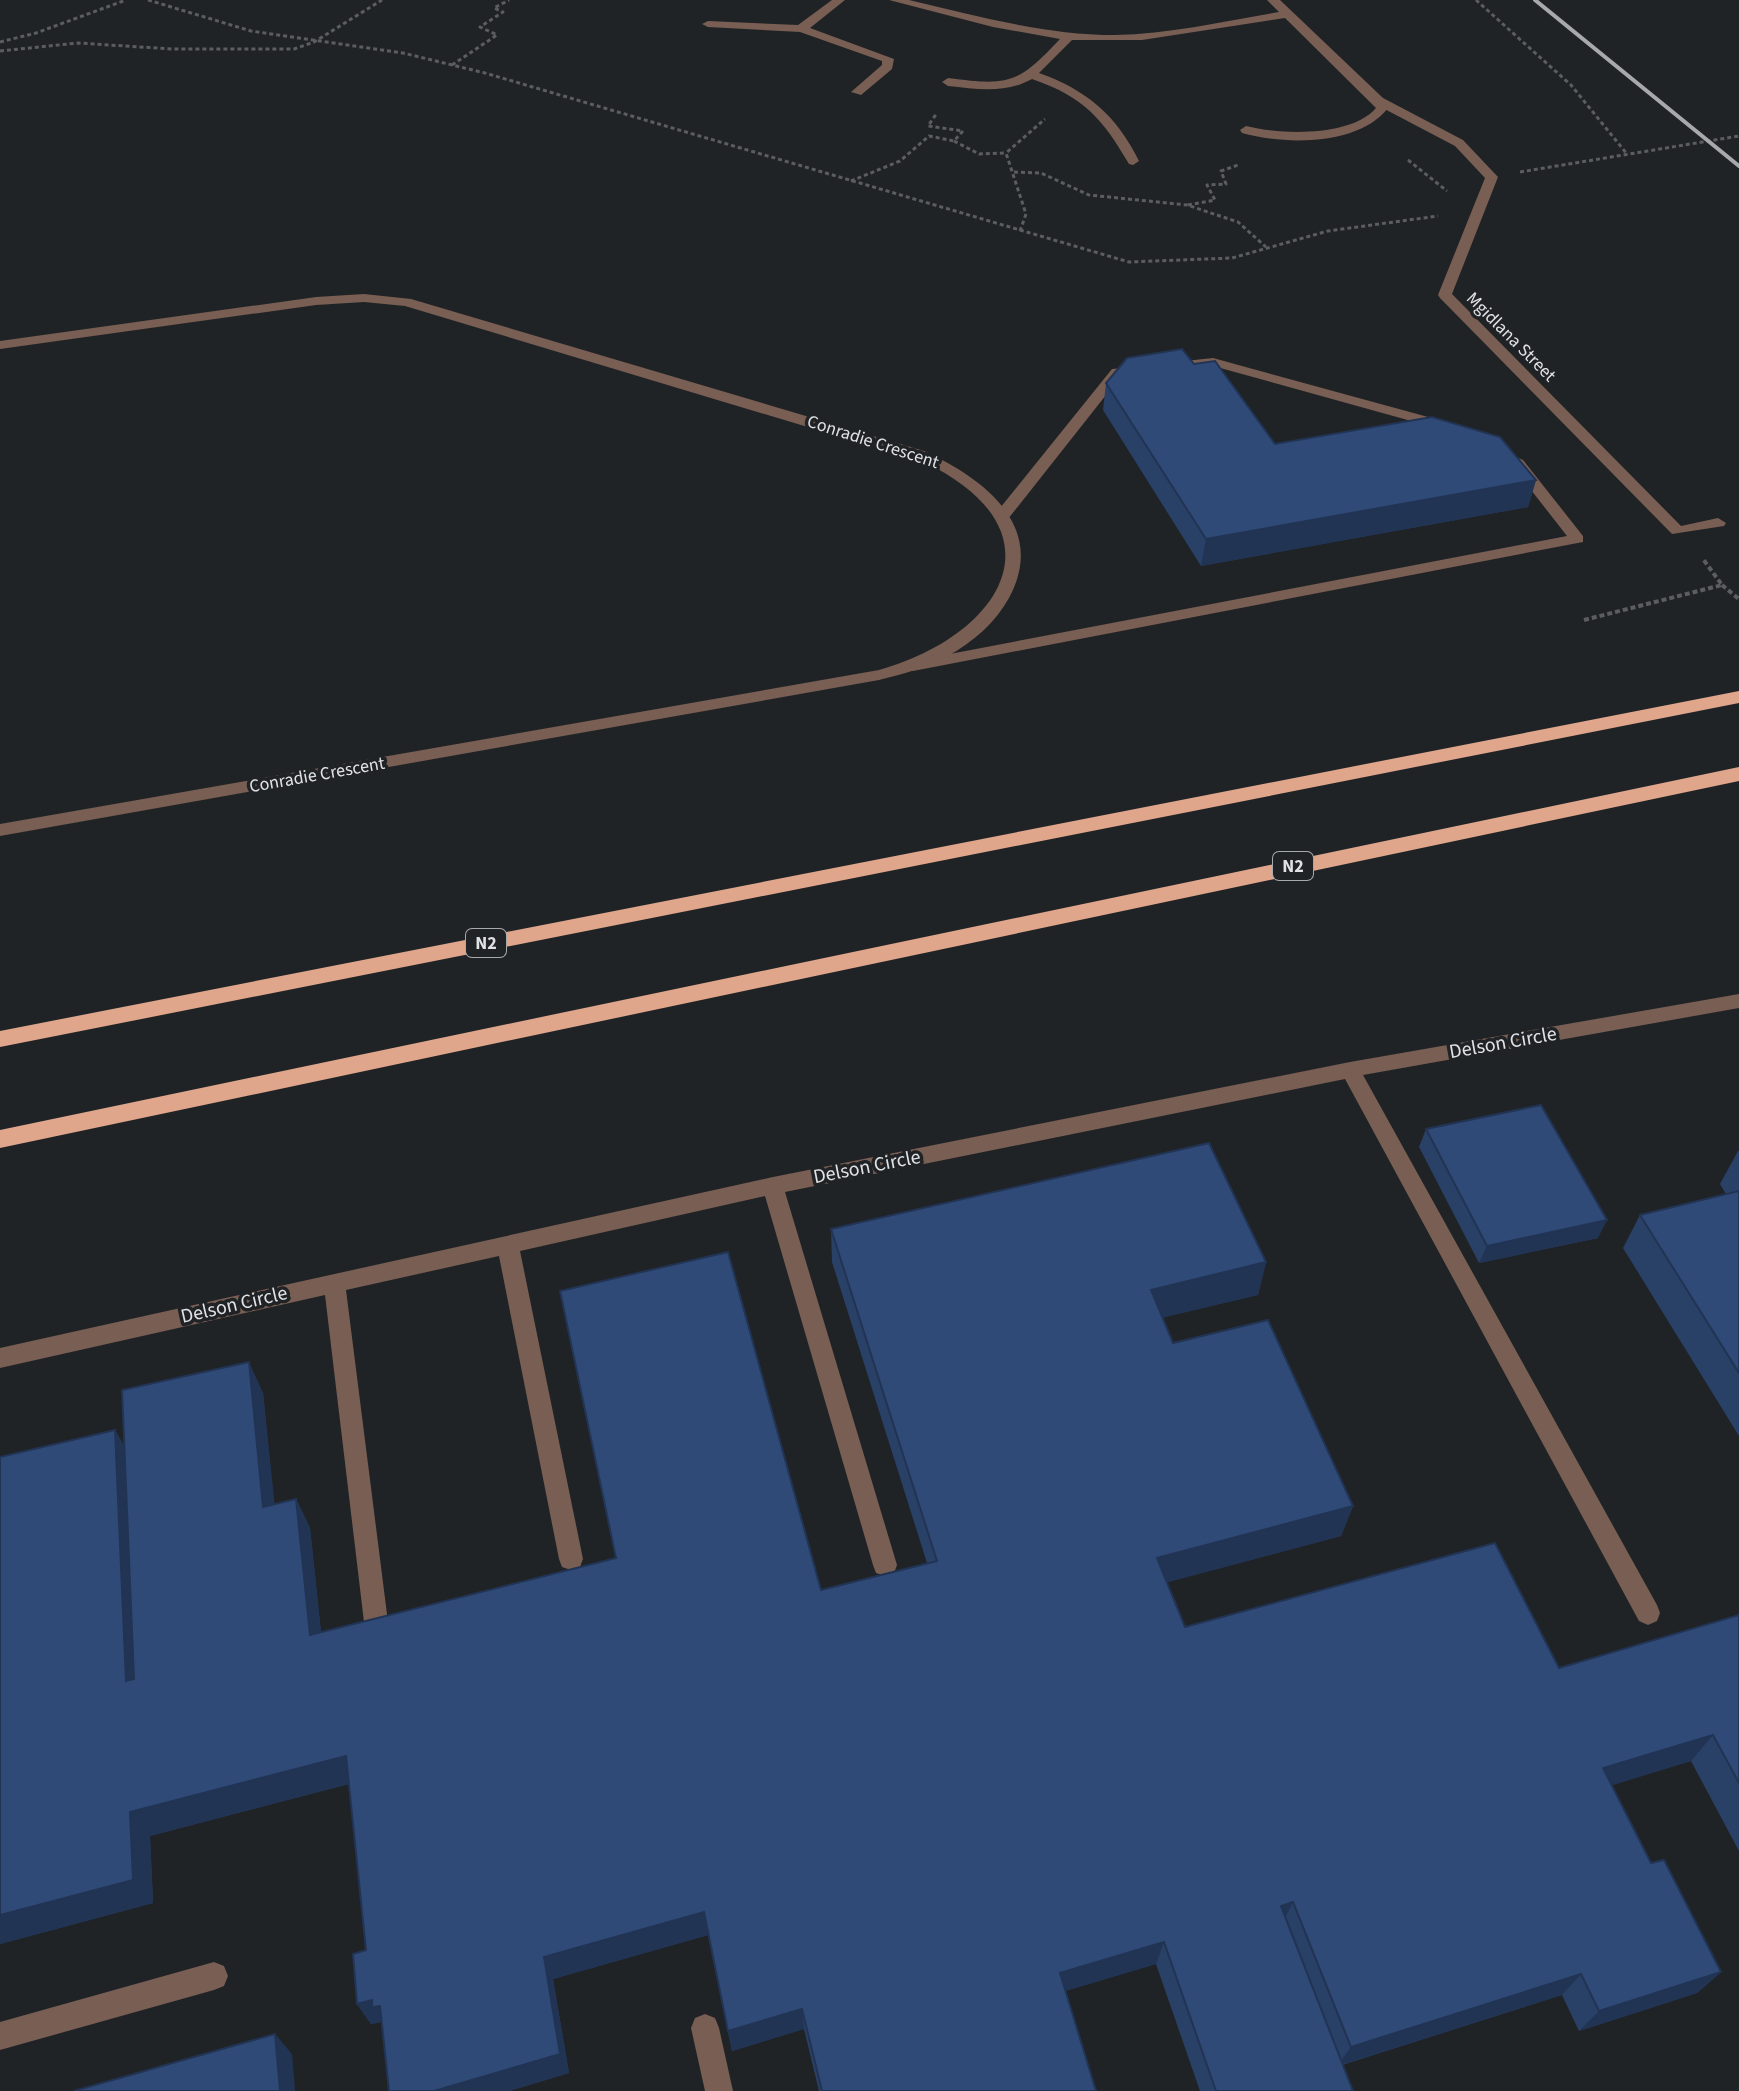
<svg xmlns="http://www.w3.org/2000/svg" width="1739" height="2091" font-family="'Source Sans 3',sans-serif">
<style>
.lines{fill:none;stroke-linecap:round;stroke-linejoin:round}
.path-far1{stroke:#5b5d60;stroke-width:3;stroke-dasharray:4 3;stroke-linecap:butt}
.path{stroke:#5b5d60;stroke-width:4;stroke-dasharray:5 3;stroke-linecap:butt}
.service{fill:#785e53;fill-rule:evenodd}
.minor{fill:#785e53;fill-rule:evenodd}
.trunk{fill:#e0a68c;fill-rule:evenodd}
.rail{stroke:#a8a9ac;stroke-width:4}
.wall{fill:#294067}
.shaded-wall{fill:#223454}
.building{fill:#304a78;stroke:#223454;stroke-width:2}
.labels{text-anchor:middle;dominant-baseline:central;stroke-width:7;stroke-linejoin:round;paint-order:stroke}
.far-street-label{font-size:18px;fill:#e1e2e5;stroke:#202326}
.shield{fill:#202326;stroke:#a7a9ac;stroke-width:2}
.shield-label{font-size:18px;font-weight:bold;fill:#e1e2e5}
.street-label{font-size:20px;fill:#e1e2e5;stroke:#202326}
</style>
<rect width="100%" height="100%" fill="#202326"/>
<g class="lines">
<!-- path-far1 -->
<g class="path-far1">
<polyline points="148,0 251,31 403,53 485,73 1129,262 1232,258 1328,231 1438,216"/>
<polyline points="1476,0 1571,85 1627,154"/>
<polyline points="0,42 36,33 126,0"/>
<polyline points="0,51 78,43 172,49 294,49 314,42 382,0"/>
<polyline points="452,65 497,35 480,27 503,12 494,8 509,0"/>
<polyline points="954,141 979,154 1006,153"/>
<polyline points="1408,160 1447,191"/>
<polyline points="1014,172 1041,173 1089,195 1187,205 1238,222 1266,247"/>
<polyline points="1520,172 1739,136"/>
<polyline points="851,181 900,161 929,136 954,141 963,131 928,126 937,113"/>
<polyline points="1188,205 1215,200 1207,185 1226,184 1221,171 1238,165"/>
<polyline points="1020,231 1026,214 1006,153 1045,119"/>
</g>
<!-- path -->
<g class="path">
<polyline points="1722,585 1739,599"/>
<polyline points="1584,620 1722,585 1703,559"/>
</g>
<!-- service -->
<g class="service">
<polygon points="1375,98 1383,98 1463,140 1498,177 1452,294 1681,526 1718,518 1726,523 1724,526 1672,534 1440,298 1438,295 1485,178 1455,146 1375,104"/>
<polygon points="1213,358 1450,423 1452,426 1450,429 1440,429 1213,366 1166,371 1159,367 1166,363"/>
<polygon points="1123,368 1128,369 1128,375 1121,376 1008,519 996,519 996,513 1112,369"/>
<polygon points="1518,458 1523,460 1583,536 1583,542 913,671 905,666 913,661 1567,536 1510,463"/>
<polygon points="1739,994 1739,1008 1363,1075 1657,1605 1660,1613 1657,1621 1648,1625 1639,1621 1345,1079 785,1192 897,1565 894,1573 885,1576 876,1573 873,1565 765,1196 520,1251 583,1559 580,1567 571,1570 562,1567 559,1559 499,1256 346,1290 388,1622 385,1630 376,1634 367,1630 364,1622 325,1295 0,1368 0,1348 773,1177 1350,1062"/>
<polygon points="214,1962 224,1966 228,1976 224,1986 214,1990 0,2050 0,2022"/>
<polygon points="705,2014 715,2018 719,2028 733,2091 705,2091 691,2028 695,2018"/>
</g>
<!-- minor -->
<g class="minor">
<polygon points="832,0 845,0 810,28 894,59 892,69 861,95 851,92 882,65 882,61 800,32 708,27 702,24 708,21 798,25"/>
<path d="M889 0H909C977 16 1045 35 1115 35 1170 34 1225 21 1279 12L1267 0H1280L1383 98 1388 108C1359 146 1284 145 1242 133L1240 130 1246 126C1281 135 1351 137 1376 108L1285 18 1142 40H1072L1039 73C1087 90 1117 116 1139 161L1133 165 1129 164C1102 118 1084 97 1032 79 1005 94 977 89 948 86L942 82 948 78C1009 86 1018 84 1060 39L993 27Z"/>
<path d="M364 294 411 299 924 451C983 478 1048 526 1009 598 995 623 973 642 948 656 927 668 902 674 879 680L0 836V824L879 670C1002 635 1067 531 924 462L405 306 364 302 316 305 0 349V341L316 297Z"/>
</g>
<!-- trunk -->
<g class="trunk">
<polygon points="1739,691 1739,703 0,1047 0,1031"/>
<polygon points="1739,767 1739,781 0,1148 0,1130"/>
</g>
<!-- rail -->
<polyline class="rail" points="1535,0 1739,166"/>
</g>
<!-- wall -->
<g class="wall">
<polygon points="1194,364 1275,444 1536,480 1528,507 1201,566 1103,410 1106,383"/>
<polygon points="1426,1129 1598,1238 1479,1263 1419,1147"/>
<polygon points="1738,1151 1739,1151 1739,1436 1623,1248 1640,1215 1726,1194 1720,1184"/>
<polygon points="831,1229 1266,1262 1258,1295 1163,1317 1173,1343 1353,1506 1341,1536 1167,1582 1185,1627 1559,1668 1739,1615 1739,1851 1691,1761 1611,1785 1651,1863 1721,1972 1697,1993 1579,2031 1562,1995 1342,2065 1353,2091 1200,2091 1156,1964 1065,1991 1096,2091 819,2091 804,2029 732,2051 708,1935 553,1979 569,2073 509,2091 389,2091 381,2022 371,2024 357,2004 366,1950 349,1784 150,1836 153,1903 0,1944 0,1457 115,1430 124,1446 263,1393 274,1504 296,1499 310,1528 321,1632 821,1590 927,1563 832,1262"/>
</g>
<!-- shaded-wall -->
<g class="shaded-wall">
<polygon points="1536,480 1528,507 1201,566 1206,539"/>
<polygon points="1607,1220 1598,1238 1479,1263 1487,1246"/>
<polygon points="1266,1262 1258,1295 1145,1322 1151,1290"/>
<polygon points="249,1362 263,1393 278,1537 263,1507"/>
<polygon points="115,1430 133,1461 144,1708 126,1681"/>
<polygon points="296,1499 310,1528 324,1662 310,1635"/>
<polygon points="1353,1506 1341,1536 1150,1587 1157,1558"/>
<polygon points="1713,1735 1691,1761 1584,1794 1603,1768"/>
<polygon points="346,1756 359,1781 150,1836 153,1903 0,1944 0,1915 130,1812"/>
<polygon points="1293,1902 1282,1924 1281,1906"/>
<polygon points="704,1912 708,1935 553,1979 569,2073 509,2091 434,2091 544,1957"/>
<polygon points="1164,1942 1156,1964 1055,1994 1060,1973"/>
<polygon points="1721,1972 1697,1993 1579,2031 1599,2011"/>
<polygon points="1581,1974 1562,1995 1337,2066 1351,2047"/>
<polygon points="372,2000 380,2006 382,2022 371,2024 357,2004"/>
<polygon points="802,2009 804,2029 732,2051 728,2031"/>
<polygon points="275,2034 292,2054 295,2091 280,2091"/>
</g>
<!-- building -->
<g class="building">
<polygon points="1182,349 1194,364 1215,361 1275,444 1432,417 1500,437 1536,480 1206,539 1106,383 1127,358"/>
<polygon points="1541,1105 1607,1220 1487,1246 1426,1129"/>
<polygon points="1209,1143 1266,1262 1151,1290 1173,1343 1268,1320 1353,1506 1157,1558 1185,1627 1495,1543 1559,1668 1739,1615 1739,1783 1713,1735 1603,1768 1651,1863 1664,1860 1721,1972 1599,2011 1581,1974 1351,2047 1293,1902 1281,1906 1353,2091 1216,2091 1164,1942 1060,1973 1096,2091 822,2091 802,2009 728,2031 704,1912 544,1957 560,2054 434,2091 389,2091 380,2006 372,2007 372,2000 357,2004 353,1954 366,1950 346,1756 130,1812 133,1880 0,1915 0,1457 115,1430 126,1681 134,1679 122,1390 249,1362 263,1507 296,1499 310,1635 616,1558 560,1291 728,1252 821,1590 937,1561 831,1229"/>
<polygon points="1739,1191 1739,1373 1640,1215"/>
<polygon points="275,2034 280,2091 74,2091"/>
</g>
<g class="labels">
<!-- far-street labels -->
<g class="far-street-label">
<text transform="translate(1511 337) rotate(45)">Mgidlana Street</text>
<text transform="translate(873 442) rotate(18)">Conradie Crescent</text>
<text transform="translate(317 775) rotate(-10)">Conradie Crescent</text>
</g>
<!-- shield labels -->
<g class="shield">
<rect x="1273" y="852" width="40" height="28" rx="6"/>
<rect x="466" y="929" width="40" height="28" rx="6"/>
</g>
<g class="shield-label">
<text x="1293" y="866">N2</text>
<text x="486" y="943">N2</text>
</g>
<!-- street labels -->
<g class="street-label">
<text transform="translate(1503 1043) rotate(-10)">Delson Circle</text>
<text transform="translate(867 1167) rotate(-11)">Delson Circle</text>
<text transform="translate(234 1305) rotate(-13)">Delson Circle</text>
</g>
</g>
</svg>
